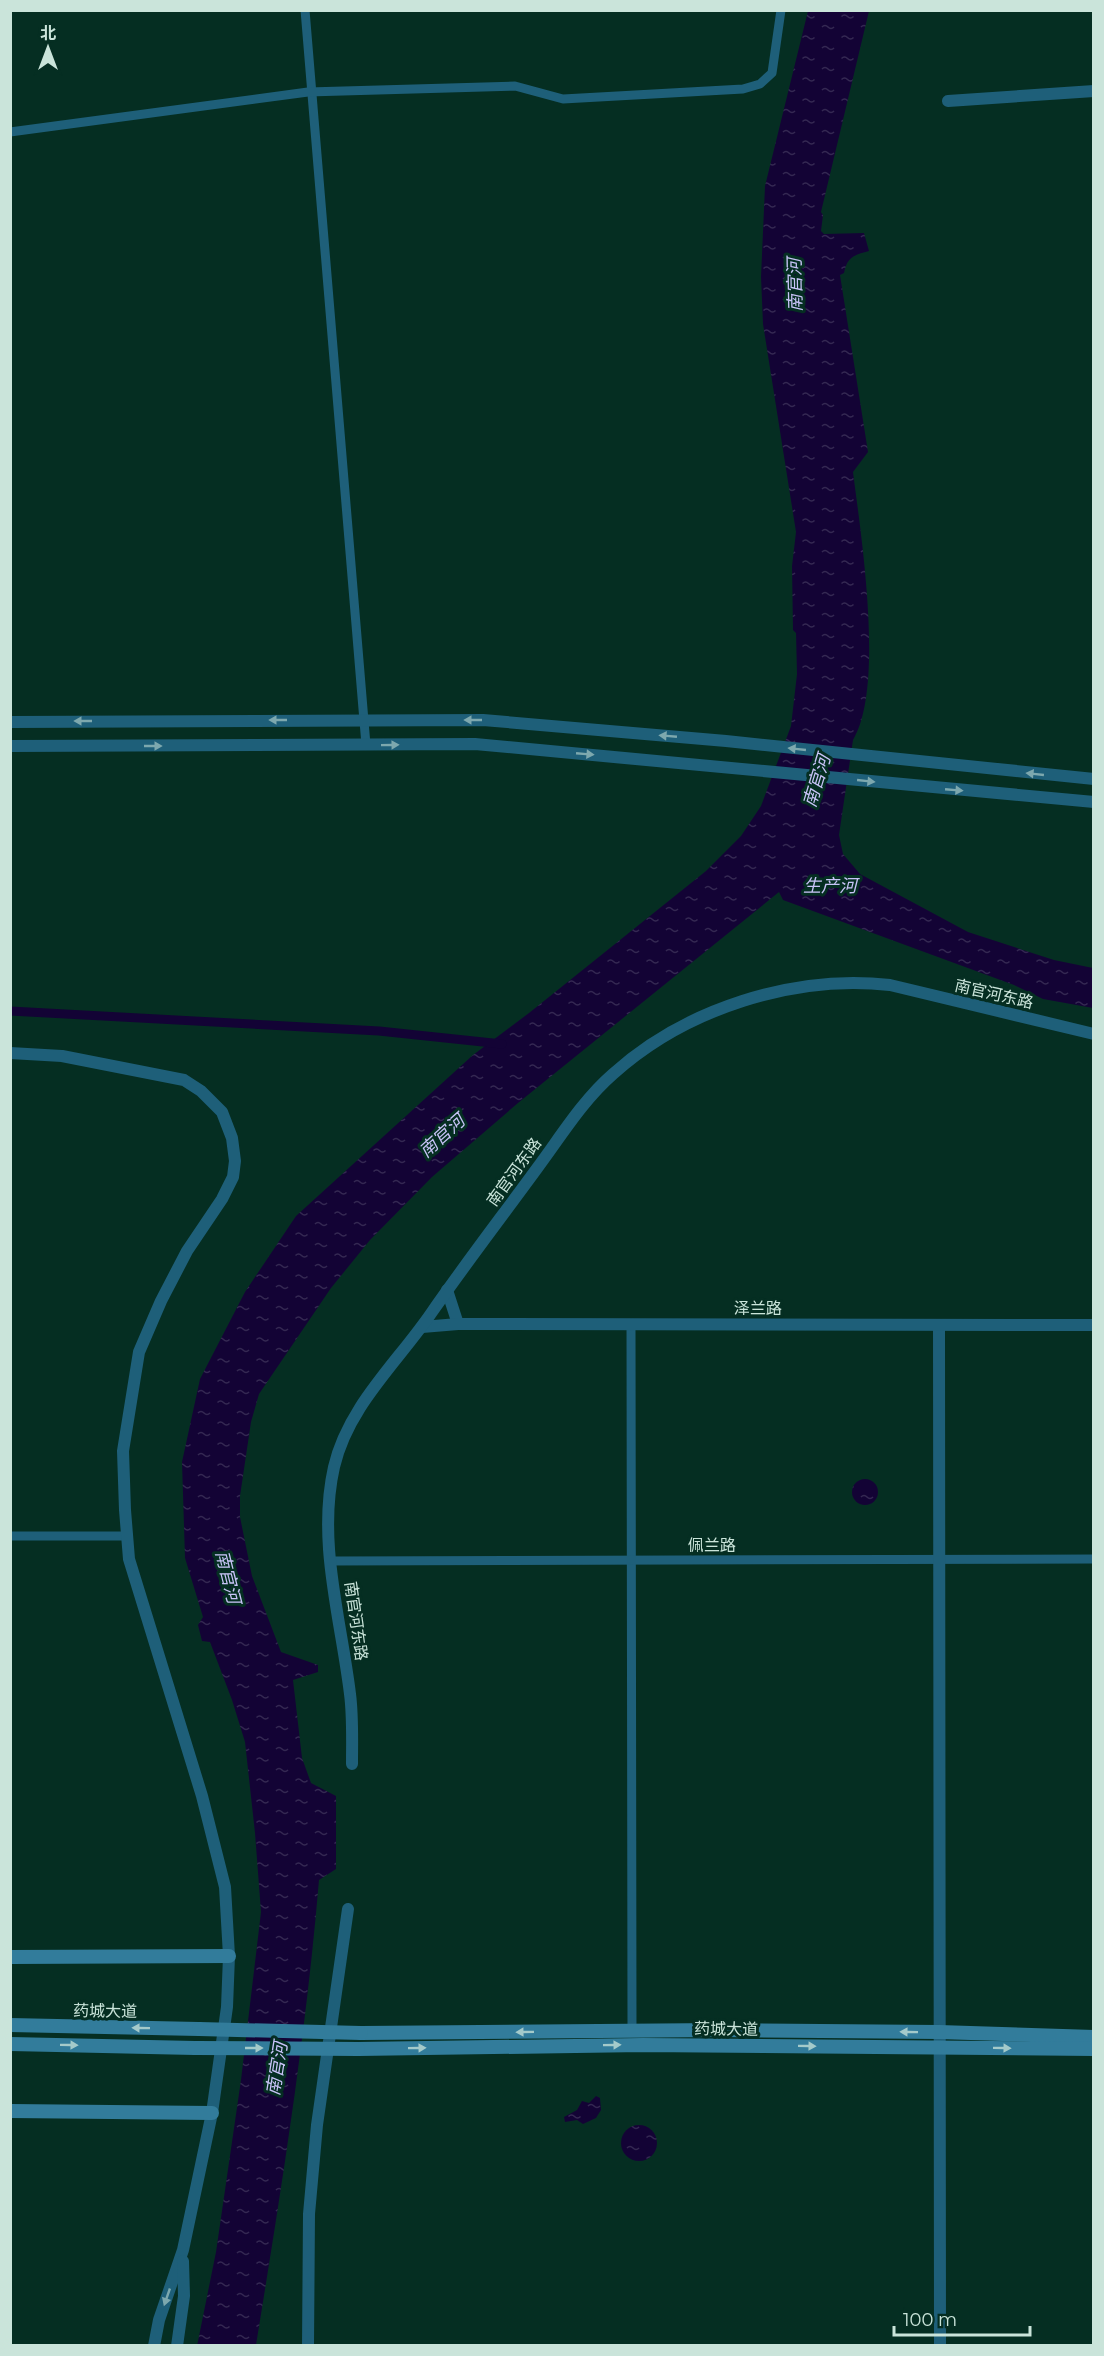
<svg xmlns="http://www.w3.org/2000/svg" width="1104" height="2356" font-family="Montserrat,'Noto Sans SC',sans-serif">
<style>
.water{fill:url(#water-ripples)}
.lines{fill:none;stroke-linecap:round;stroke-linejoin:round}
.canal{stroke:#130335;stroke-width:9}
.minor{stroke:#1e5f79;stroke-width:9}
.tertiary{stroke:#1e5f79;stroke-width:12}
.secondary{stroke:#327c9b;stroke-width:14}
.secondary-bridge{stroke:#327c9b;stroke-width:14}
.oneway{fill:#7da8ae}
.oneway2{fill:#a4caca}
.labels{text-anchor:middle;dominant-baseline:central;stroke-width:6;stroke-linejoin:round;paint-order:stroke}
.street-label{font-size:16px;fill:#cae4da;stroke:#052e22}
.water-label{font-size:18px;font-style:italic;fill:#c8c3f7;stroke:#052e22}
</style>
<defs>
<pattern id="water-ripples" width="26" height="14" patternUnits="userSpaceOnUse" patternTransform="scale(1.5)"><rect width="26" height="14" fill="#130335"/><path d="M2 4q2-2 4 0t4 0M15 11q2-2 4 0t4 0" fill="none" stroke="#342852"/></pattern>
</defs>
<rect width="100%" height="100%" fill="#052e22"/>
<!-- water -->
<g class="water">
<path d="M808 11H869L821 212 823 215 821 231 824 234 864 233 869 251C854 255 847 257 844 273L840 275 868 452 853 472C861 535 885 687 853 740L839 835 843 854 860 874 968 932 1054 960 1093 968V1008L1043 999 1014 985 783 900 779 892 518 1103 432 1177 370 1240 331 1288 259 1394 251 1422 240 1496V1517L252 1576 281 1652 318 1665V1672L293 1680 302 1758 311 1783 336 1796V1869L319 1880C306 2036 281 2191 256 2345L197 2346 216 2252 241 2080 261 1912 255 1833 245 1742 232 1700 210 1642 202 1641 198 1625 203 1617 185 1558 182 1462 200 1379 245 1292 296 1216 473 1055 529 1013 706 871 741 836 761 806 791 726 797 674 796 633 793 630 792 566 796 532 763 324 761 277 765 186Z"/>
<circle cx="865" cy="1492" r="13"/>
<polygon points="596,2096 600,2098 601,2110 596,2118 583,2124 577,2120 565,2122 564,2117 577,2110 582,2101 589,2103"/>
<circle cx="639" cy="2143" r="18"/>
</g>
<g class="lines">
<!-- canal -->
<polyline class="canal" points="10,1011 379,1031 502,1044"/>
<!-- minor -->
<g class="minor">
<polyline points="305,10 366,745"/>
<polyline points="10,132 308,92 515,86 563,99 743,89 760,84 772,73 781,10"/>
<polyline points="631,1324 632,2031"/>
<polyline points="10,1536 127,1536"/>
<polyline points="331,1561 1094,1559"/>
</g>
<!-- tertiary -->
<g class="tertiary">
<polyline points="948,101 1094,91"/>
<polyline points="10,722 483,720 726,741 1094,779"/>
<polyline points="10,746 475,744 1094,802"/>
<polyline points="10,1053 62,1056 184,1080 201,1091 222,1112 232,1138 235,1161 233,1177 222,1199 187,1251 161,1301 139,1352 123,1451 125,1510 129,1559 202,1796 225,1887 229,1956 227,2007 212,2113 183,2250 159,2320 154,2346"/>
<polyline points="447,1290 458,1324"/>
<polyline points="939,1325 940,2346"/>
<polyline points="422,1327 458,1324 1094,1325"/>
<path d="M352 1764C352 1741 353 1717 350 1694 341 1619 317 1542 334 1467 348 1406 398 1362 432 1312 466 1263 503 1215 538 1167 561 1136 583 1100 613 1074 685 1009 794 974 890 985L1094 1034"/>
<polyline points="177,2346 184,2296 183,2261"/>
<polyline points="308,2346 309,2214 317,2125 348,1909"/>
</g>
<!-- secondary -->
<g class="secondary">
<polyline points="10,1957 229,1956"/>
<polyline points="10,2025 199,2029"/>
<polyline points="361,2033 719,2030 939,2032 1094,2037"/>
<polyline points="10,2044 195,2048"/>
<polyline points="358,2049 643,2045 1094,2049"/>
<polyline points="10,2111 212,2113"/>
</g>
<!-- secondary-bridge -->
<g class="secondary-bridge">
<polyline points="199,2029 361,2033"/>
<polyline points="195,2048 358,2049"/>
</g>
</g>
<!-- one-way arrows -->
<defs><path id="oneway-solid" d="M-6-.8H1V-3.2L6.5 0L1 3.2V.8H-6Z" transform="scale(1.5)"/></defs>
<g class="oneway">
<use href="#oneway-solid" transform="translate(278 720) rotate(180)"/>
<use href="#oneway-solid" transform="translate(473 720) rotate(-180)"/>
<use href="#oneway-solid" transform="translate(83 721) rotate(180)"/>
<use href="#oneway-solid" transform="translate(668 736) rotate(-175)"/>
<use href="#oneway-solid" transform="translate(390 745) rotate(-1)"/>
<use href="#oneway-solid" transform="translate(153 746)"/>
<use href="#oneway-solid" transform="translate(797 749) rotate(-174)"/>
<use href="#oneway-solid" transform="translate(585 754) rotate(5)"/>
<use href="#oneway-solid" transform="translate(1035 774) rotate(-174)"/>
<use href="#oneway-solid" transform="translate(866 781) rotate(6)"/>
<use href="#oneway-solid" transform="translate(954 790) rotate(5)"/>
<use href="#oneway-solid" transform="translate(167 2297) rotate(109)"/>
</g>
<g class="oneway2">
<use href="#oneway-solid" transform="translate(141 2028) rotate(-179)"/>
<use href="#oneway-solid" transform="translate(525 2032) rotate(179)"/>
<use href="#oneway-solid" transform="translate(909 2032) rotate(-179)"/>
<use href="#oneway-solid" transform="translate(69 2045) rotate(1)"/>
<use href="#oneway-solid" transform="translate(612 2045) rotate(-1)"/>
<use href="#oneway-solid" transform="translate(807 2046) rotate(1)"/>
<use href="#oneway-solid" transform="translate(254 2048)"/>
<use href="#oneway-solid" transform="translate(417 2048) rotate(-1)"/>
<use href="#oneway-solid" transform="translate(1002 2048) rotate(1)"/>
</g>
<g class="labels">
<!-- street labels -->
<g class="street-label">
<text transform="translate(994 994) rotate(13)">南官河东路</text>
<text transform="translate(514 1172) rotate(-54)">南官河东路</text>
<text x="758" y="1308">泽兰路</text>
<text x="712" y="1545">佩兰路</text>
<text transform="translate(356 1621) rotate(82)">南官河东路</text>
<text transform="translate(105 2011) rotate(1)">药城大道</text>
<text transform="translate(726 2029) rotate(1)">药城大道</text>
</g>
<!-- water labels -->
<g class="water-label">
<text transform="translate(795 285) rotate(-91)">南官河</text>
<text transform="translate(817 781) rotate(-73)">南官河</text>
<text x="830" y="886">生产河</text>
<text transform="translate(442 1136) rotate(-42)">南官河</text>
<text transform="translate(228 1577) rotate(76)">南官河</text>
<text transform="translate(277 2069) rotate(-81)">南官河</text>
</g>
</g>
<!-- border -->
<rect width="1104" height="2356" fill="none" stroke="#cae4da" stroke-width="24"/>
<!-- north arrow -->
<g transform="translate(48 48)" stroke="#052e22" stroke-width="4.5" paint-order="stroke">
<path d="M0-4.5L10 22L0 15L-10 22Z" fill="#cae4da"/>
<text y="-9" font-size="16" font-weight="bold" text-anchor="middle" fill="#cae4da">北</text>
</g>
<!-- scale -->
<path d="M894 2326v9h136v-9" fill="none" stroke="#cae4da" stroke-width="3"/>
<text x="903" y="2326" font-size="18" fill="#cae4da" stroke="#052e22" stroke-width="4.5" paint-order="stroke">100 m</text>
</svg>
